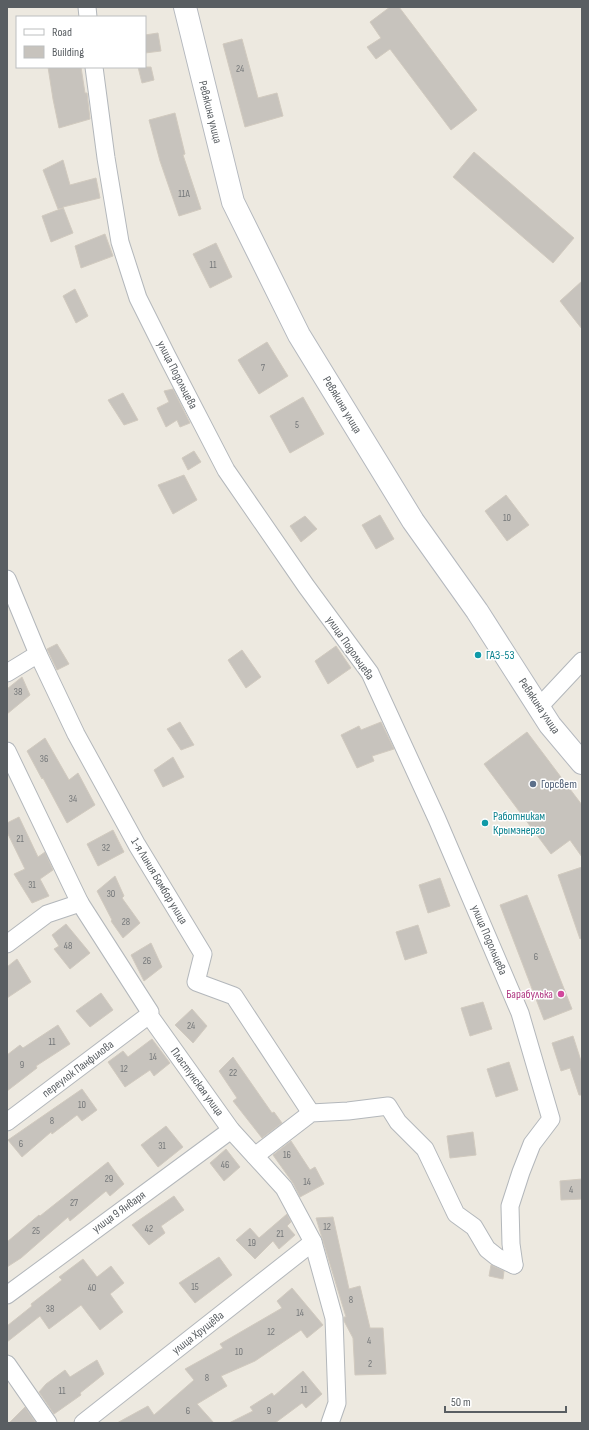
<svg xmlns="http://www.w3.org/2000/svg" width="589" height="1430" font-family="'Sofia Sans Condensed',sans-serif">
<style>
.building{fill:#c7c3bd;stroke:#d1cabf}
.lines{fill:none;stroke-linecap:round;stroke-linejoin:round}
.street-casing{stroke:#b3b7bb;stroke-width:19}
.secondary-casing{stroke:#b4b8be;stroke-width:24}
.street{stroke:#fff;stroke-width:17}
.secondary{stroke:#fff;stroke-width:22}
.culture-dot{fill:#0f9aa8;stroke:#fff;stroke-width:1.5}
.service-dot{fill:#5c6f8a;stroke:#fff;stroke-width:1.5}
.hotel-dot{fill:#d1479c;stroke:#fff;stroke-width:1.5}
.labels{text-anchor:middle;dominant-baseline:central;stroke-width:3;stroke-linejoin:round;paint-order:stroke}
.number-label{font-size:10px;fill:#747779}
.street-label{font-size:12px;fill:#595e62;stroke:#fff}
.culture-label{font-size:12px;fill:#0d838f;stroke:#fff;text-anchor:start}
.service-label{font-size:12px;fill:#4e5e75;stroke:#fff;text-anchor:start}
.hotel-label{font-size:12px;fill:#b23c85;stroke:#fff;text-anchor:end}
</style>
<rect width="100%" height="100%" fill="#ede9e0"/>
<!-- building -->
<g class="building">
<polygon points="390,7 399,7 477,110 451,130 390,49 376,59 367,47 381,38 370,22"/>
<polygon points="158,33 161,51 145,53 145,35"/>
<polygon points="242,39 258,98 277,93 283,116 245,127 223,44"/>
<polygon points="48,67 81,67 85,93 87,93 90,119 59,128 53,99"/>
<polygon points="138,67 151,67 154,80 142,83"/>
<polygon points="175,113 185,154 183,155 201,209 179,216 160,161 149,120"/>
<polygon points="474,152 574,238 553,263 453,177"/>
<polygon points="63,160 70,185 96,178 100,198 63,207 73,233 51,242 42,216 63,208 58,209 43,170"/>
<polygon points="105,234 113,256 81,268 75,246"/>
<polygon points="216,243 232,277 210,288 193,254"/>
<polygon points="582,281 582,329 560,301"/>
<polygon points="75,289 88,316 76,323 63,296"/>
<polygon points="267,342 288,376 259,394 238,360"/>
<polygon points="173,389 190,423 180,427 177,420 166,427 157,408 169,402 164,391"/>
<polygon points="123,393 138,420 124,425 108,400"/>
<polygon points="303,397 324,434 290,453 270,416"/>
<polygon points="194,451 201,462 188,470 182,458"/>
<polygon points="184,475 197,500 173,514 158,485"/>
<polygon points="506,495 529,525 507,541 485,511"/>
<polygon points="380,515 394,539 376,549 362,525"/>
<polygon points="305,516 317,529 301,542 290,526"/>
<polygon points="57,644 69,664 57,670 47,649"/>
<polygon points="336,646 351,668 328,684 315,661"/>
<polygon points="242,650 261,677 246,688 228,660"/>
<polygon points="22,677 30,695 7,714 7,689"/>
<polygon points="180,722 194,745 181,750 167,729"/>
<polygon points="381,722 394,749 372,756 374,761 357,768 341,735 359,726 361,730"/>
<polygon points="527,732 582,805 582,857 570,840 551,854 484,764"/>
<polygon points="45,738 69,780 78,773 95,805 67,823 43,778 42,779 27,751"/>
<polygon points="173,757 184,777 163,787 154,770"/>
<polygon points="19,817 38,857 45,852 53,870 40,879 49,896 32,903 14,874 25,869 7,832 7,823"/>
<polygon points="113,830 124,852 98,866 87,844"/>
<polygon points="582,867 582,938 580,939 558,875"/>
<polygon points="115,876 124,896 122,898 140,923 123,938 111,921 112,920 97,891"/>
<polygon points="440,878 450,906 428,913 419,885"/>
<polygon points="527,895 572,1009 544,1020 500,905"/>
<polygon points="66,924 90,953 70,969 54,949 59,946 52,935"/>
<polygon points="418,925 427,953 405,960 396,932"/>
<polygon points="151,943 162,967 144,981 131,955"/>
<polygon points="17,959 31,982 7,998 7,967"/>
<polygon points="101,993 113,1010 90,1027 76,1011"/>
<polygon points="483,1002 492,1029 470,1036 461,1008"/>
<polygon points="192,1009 207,1026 193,1043 175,1025"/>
<polygon points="58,1025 70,1044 36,1066 37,1068 7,1091 7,1055 20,1045 23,1048"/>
<polygon points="573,1036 582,1064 582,1095 579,1095 570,1068 561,1071 552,1043"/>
<polygon points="152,1039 170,1063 154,1076 150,1070 125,1087 108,1062 123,1051 128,1057"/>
<polygon points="233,1057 272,1113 274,1112 282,1123 262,1138 233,1101 237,1098 219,1071"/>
<polygon points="509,1062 518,1090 496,1097 487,1069"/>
<polygon points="82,1089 97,1110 82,1121 77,1115 52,1134 51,1132 22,1157 8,1140"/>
<polygon points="166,1126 183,1147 158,1167 141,1145"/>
<polygon points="473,1132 476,1155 450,1158 447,1136"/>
<polygon points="291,1141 310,1170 315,1167 324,1184 300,1197 293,1183 273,1155"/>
<polygon points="226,1149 240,1167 224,1181 210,1163"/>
<polygon points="108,1162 124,1184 110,1196 106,1191 70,1221 68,1217 21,1258 7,1267 7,1242 39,1215 40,1216"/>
<polygon points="582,1179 582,1199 561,1200 560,1181"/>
<polygon points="174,1196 184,1210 161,1226 165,1233 149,1245 132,1225"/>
<polygon points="287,1214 291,1222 287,1226 295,1235 279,1249 273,1241 255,1259 236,1240 250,1228 259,1238"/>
<polygon points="333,1217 349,1289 360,1286 370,1328 383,1328 386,1374 355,1375 353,1338 344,1321 344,1317 346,1317 316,1218"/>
<polygon points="219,1257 232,1275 195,1303 179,1283"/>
<polygon points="83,1259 97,1277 111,1266 124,1283 110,1294 123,1312 100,1330 81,1305 49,1329 40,1316 7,1342 7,1326 32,1306 31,1304 62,1280 59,1277"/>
<polygon points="491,1265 504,1271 503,1279 489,1276"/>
<polygon points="292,1288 323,1325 307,1338 301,1330 255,1361 221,1376 227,1386 197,1404 214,1423 117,1423 148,1406 154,1415 194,1380 185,1369 223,1348 220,1344 282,1308 277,1301"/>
<polygon points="97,1360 104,1374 80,1393 81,1395 54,1414 39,1392 46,1384 65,1370 70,1377"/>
<polygon points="303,1371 322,1394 306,1408 302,1403 275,1423 229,1423 253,1411 250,1407 272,1393 274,1396"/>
<polygon points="25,1407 36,1423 9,1423"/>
</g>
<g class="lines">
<!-- street casing -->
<g class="street-casing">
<g id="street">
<polyline points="87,7 88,17"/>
<polyline points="94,67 106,158 120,242 138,298 167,356 226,470 306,586 370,673 437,819 520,1013 551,1119 532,1144 521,1172 510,1206 511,1244 514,1265"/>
<polyline points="7,579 38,654"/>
<polyline points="7,673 38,654 76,734 137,845 203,954 196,982 234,996 311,1113"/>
<polyline points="539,707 582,661"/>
<polyline points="7,751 80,903 150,1012 149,1015 231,1130 284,1188 313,1242 334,1318 337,1403 330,1423"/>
<polyline points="7,944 47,914 80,903"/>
<polyline points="7,1122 149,1015"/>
<polyline points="255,1156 311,1113 348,1111 388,1106 398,1122 425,1149 456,1214 474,1227 487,1249 497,1257 514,1265"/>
<polyline points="7,1295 231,1130"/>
<polyline points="7,1364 48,1423"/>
<polyline points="83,1423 313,1242"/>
</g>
</g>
<!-- secondary casing -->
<g class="secondary-casing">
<polyline id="secondary" points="185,7 233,202 299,335 413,521 477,611 550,725 582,763"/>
</g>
<!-- street -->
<use href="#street" class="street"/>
<!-- secondary -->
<use href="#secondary" class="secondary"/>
</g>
<!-- markers -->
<g class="culture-dot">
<circle cx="478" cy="655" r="4"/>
<circle cx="485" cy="823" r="4"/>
</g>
<circle class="service-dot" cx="533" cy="784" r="4"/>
<circle class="hotel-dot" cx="561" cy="994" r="4"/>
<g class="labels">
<!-- number labels -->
<g class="number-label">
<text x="240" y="69">24</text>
<text x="184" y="194">11А</text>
<text x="213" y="265">11</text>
<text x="263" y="368">7</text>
<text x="297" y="425">5</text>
<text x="507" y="518">10</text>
<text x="18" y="692">38</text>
<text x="44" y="759">36</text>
<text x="73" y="799">34</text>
<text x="20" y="839">21</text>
<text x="106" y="848">32</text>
<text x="32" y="885">31</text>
<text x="111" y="894">30</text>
<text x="126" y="922">28</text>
<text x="68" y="946">48</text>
<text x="536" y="957">6</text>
<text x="147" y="961">26</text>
<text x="191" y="1026">24</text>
<text x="52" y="1042">11</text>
<text x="153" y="1057">14</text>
<text x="22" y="1065">9</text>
<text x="124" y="1069">12</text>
<text x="233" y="1073">22</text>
<text x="82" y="1105">10</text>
<text x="52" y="1121">8</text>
<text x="21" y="1144">6</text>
<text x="162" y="1146">31</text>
<text x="287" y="1155">16</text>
<text x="225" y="1165">46</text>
<text x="109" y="1179">29</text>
<text x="307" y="1182">14</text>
<text x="571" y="1190">4</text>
<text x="74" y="1203">27</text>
<text x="327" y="1227">12</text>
<text x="149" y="1229">42</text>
<text x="36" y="1231">25</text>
<text x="280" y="1234">21</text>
<text x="252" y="1243">19</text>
<text x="195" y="1287">15</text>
<text x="92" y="1288">40</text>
<text x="351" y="1300">8</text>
<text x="50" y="1309">38</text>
<text x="300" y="1313">14</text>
<text x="271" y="1332">12</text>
<text x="369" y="1341">4</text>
<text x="239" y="1352">10</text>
<text x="370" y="1364">2</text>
<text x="207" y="1378">8</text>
<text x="304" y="1390">11</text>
<text x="62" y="1391">11</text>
<text x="188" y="1411">6</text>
<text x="269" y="1411">9</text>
</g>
<!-- street labels -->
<g class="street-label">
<text transform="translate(210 112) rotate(76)">Ревякина улица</text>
<text transform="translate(177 375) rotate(63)">улица Подольцева</text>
<text transform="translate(342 405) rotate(59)">Ревякина улица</text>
<text transform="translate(350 648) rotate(55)">улица Подольцева</text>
<text transform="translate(539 706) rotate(56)">Ревякина улица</text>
<text transform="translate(159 881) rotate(59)">1-я Линия Бомбор улица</text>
<text transform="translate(489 940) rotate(67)">улица Подольцева</text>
<text transform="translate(78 1069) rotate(-37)">переулок Панфилова</text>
<text transform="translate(197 1082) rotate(54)">Пластунская улица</text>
<text transform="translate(119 1212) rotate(-36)">улица 9 Января</text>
<text transform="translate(198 1333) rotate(-38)">улица Хрущёва</text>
</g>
<!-- culture labels -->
<g class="culture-label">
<text x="486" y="655">ГАЗ-53</text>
<text x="493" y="816">Работникам<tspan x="493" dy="14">Крымэнерго</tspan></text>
</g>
<!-- service labels -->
<g class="service-label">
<text x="541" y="784">Горсвет</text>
</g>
<!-- hotel labels -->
<g class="hotel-label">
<text x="553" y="994">Барабулька</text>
</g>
</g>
<!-- border -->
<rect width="589" height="1430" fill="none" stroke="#595e62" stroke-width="16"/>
<!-- legend -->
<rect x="16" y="16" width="130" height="52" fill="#ffffff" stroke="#bdbfc0"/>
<rect x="24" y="29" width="20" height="6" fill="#ffffff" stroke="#bdbfc0"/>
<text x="52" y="36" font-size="12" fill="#595e62">Road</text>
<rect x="24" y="46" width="20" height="12" fill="#c7c3bd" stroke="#bdbfc0"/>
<text x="52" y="56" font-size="12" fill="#595e62">Building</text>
<!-- scale -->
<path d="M445 1406v6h121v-6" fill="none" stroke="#595e62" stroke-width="2"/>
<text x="451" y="1406" font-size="12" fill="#595e62" stroke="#ffffff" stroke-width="3" paint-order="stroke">50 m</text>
</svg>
